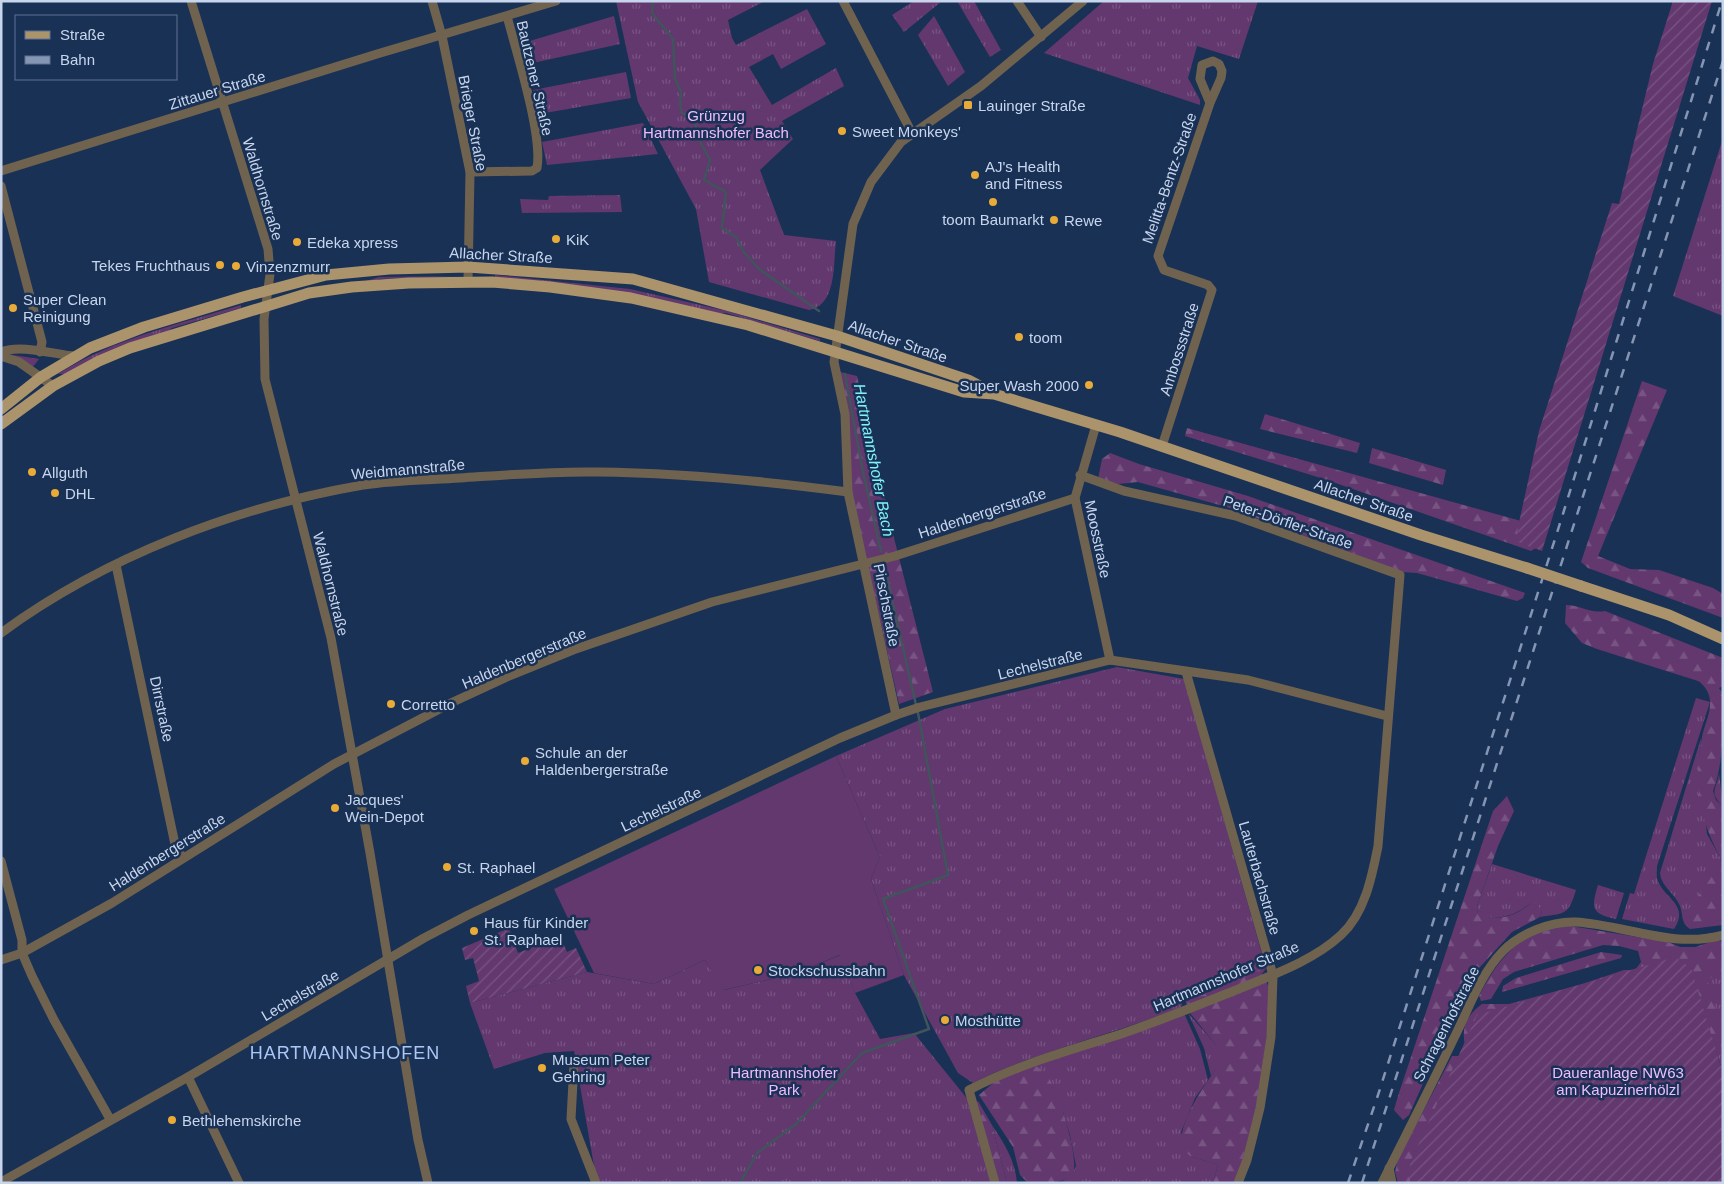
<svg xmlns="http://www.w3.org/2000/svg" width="1724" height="1184" font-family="Helvetica,sans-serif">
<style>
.grass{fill:url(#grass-tufts)}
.forest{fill:url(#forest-firs)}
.garden{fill:url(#garden-furrows)}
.pitch{fill:#63386e}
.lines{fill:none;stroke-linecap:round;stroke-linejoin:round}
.stream{stroke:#3f545b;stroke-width:2.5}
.minor{stroke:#6f6350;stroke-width:9}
.major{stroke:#ab936c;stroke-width:11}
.rail{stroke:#8496b3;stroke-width:2.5;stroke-dasharray:9 9;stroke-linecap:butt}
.major-bridge{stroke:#ab936c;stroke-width:11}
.poi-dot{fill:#e8ab37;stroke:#1a3156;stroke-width:2}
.labels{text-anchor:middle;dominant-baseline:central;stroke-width:5;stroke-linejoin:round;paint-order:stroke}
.street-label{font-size:15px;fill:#c7d6ed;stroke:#1a3156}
.poi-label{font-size:15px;fill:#c7d6ed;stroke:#1a3156;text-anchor:start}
.park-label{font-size:15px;fill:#f1bcff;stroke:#1a3156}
.water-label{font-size:16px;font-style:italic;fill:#7ef2f7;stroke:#1a3156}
.quarter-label{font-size:18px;letter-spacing:1px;fill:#aac7f5;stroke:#1a3156}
</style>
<defs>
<pattern id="grass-tufts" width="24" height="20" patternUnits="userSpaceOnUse" patternTransform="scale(1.25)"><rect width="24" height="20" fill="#63386e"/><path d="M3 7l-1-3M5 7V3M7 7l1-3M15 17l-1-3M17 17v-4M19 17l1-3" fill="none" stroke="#785483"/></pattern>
<pattern id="forest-firs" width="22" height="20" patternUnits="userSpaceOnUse" patternTransform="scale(1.25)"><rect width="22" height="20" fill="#63386e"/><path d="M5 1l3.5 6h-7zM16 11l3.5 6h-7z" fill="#785483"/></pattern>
<pattern id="garden-furrows" width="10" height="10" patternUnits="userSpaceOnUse" patternTransform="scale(1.25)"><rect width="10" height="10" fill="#63386e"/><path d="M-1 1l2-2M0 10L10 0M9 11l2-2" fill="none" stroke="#785483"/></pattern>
</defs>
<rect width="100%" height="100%" fill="#1a3156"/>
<!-- grass -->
<g class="grass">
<path d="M616 1H765L728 20 732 38 736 45 807 9 826 44 781 69 773 54 749 67 772 105 836 68 844 86 782 121 793 139 760 170 784 235 836 241C833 264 837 305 809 310L709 282 696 209 638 102Z"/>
<polygon points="914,1 942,1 904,32 892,15"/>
<polygon points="957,1 974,1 1001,50 990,57"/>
<polygon points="1104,1 1258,1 1239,59 1197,46 1188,78 1200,100 1200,105 1044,53"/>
<polygon points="614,16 620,44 528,64 523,43"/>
<polygon points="934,16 965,72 948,86 918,35"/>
<polygon points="626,72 631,98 539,114 533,90"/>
<polygon points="643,123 658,154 547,165 542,142"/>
<polygon points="1723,138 1723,316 1673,296"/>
<polygon points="620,195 622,212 522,213 520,199 548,200 549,196"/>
<polygon points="495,275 630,289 727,311 820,339 820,341 726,313 714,314 495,281"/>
<polygon points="459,276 379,279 369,284 360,283 379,277"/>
<path d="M241 305V308L172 328 162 336 67 374H58C113 339 179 324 241 305Z"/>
<polygon points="13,355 39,359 32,368"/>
<path d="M1117 667 1184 679 1266 968 1262 974 1260 970 1184 998 1181 1007C1113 1035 1039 1050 973 1083L958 1073 904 975 871 879 880 857 836 756 945 709Z"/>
<path d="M1696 698 1710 702 1657 866C1657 871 1656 877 1658 881 1664 898 1690 905 1674 929L1622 919 1630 893 1634 894Z"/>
<path d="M1701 738 1699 760 1707 834 1721 859 1719 868 1710 881 1711 924 1721 919 1723 925 1690 929C1680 923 1684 914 1679 904 1674 893 1661 886 1660 873Z"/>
<path d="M1719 773 1723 806C1708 792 1717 790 1719 773Z"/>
<path d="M1492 864 1576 890C1568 916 1565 913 1540 917L1542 911 1531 903C1514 917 1499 920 1478 916L1477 906Z"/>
<path d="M1598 885 1624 893 1616 919C1591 914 1591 908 1598 885Z"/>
<polygon points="1723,942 1723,1073 1691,968 1677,947 1701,947"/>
<polygon points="841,955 855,993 880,1039 914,1033 969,1101 992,1183 597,1183 574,1051 545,1053 494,1069 470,1003 587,972 654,984 705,960 724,990 793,974"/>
<polygon points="1184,1013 1200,1049 1208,1080 1195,1098 1181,1132 1190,1156 1218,1165 1213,1183 1060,1183 1072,1175 1076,1166 1070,1135 1063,1112 1034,1065"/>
<polygon points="1188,1013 1226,1056 1211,1076 1204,1048"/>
<path d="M992 1125C1004 1143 1015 1160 1017 1183H1007Z"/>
</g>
<!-- forest -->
<g class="forest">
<polygon points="840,372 857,376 895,542 933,692 899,704 851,491"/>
<polygon points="1642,381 1667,390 1598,556 1630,569 1659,570 1713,588 1723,594 1723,618 1588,568 1581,562"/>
<polygon points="1265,414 1360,443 1357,453 1260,429"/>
<polygon points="1187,428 1521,521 1539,546 1531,551 1327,480 1185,436"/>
<polygon points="1372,448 1446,470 1443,485 1369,463"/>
<polygon points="1110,453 1139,464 1248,496 1525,593 1523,598 1517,601 1417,573 1402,572 1230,508 1138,482 1118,484 1098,479 1102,459"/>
<path d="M1566 605C1580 605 1590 614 1605 611L1723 658V686L1719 688 1723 694C1723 725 1724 763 1713 791L1716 800 1723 806V921L1721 919C1705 928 1693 934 1685 914L1718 868 1721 859C1699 818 1693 784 1702 737 1704 726 1710 715 1710 704 1711 695 1705 685 1698 681L1597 649 1582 643 1565 623Z"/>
<path d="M1507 796 1514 811 1498 846 1477 906 1478 915C1499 921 1515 917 1531 903L1537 904 1542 911 1540 917 1512 932 1470 978 1409 1115 1403 1120 1394 1110 1398 1096 1493 811Z"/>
<path d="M1571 926 1667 942C1675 944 1681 949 1690 948 1701 947 1712 938 1723 941V975L1709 978 1704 972 1702 974 1707 980 1719 1018 1723 1023V1053L1716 1056 1469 1060C1461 1036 1460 1020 1482 1004H1509L1582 984 1624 970H1635L1641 962 1638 951 1619 946 1603 945 1514 972 1503 979 1491 999 1481 1001 1479 996C1501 954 1521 931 1571 926Z"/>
<polygon points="1601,952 1622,955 1621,958 1502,992 1503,986 1516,978"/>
<path d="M1260 970 1269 987 1267 1036 1256 1107 1243 1159 1234 1183H1213L1218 1165 1190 1156 1180 1146C1183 1111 1206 1084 1225 1056L1190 1013 1184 998 1221 979Z"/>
<polygon points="1452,1056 1462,1056 1410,1163 1410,1183 1398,1183 1395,1172 1398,1159"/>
<path d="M1034 1065C1038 1068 1043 1070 1046 1074 1057 1085 1082 1164 1072 1176 1062 1184 1041 1183 1028 1183L1020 1175 1013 1147 979 1095 998 1079Z"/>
<polygon points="978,1101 992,1125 1007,1183 997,1183 975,1104"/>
</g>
<!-- garden -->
<g class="garden">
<polygon points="1673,1 1712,1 1542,551 1515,541 1539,431 1612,203 1619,204 1653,64"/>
<polygon points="509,928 518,953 560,936 567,952 576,948 587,972 470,1003 466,986 479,981 473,958 465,960 462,948"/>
<polygon points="1675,957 1691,968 1723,1073 1723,1183 1410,1183 1410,1163 1477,1015"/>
</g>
<!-- pitch -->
<polygon class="pitch" points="836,756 880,857 871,879 904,975 855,993 840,955 793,974 723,990 705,960 654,984 594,973 554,889"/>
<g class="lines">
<!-- stream -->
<g class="stream">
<polyline points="653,1 652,13 673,39 675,79 681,92 680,104 682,113 695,120 697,136 710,160 704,180 726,192 722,228 736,237 743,251 759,269 819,311"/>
<polyline points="845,374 863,472 881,551"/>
<polyline points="885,568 916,705"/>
<polyline points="740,1183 757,1153 796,1124 862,1053 929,1029 883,899 948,875 918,713"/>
</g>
<!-- minor -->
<g class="minor">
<polyline points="191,1 268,249 270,274 264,319 265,379 331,638 370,853 418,1140 428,1183"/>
<polyline points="432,1 442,36 470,172 468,282"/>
<polyline points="843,1 912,133"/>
<polyline points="1017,1 1041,37"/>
<polyline points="1,171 377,54 556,1"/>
<path d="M470 172 532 171 537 168C543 135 516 51 507 16"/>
<polyline points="1,186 42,342 40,352"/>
<path d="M1 352C20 344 53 354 74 356"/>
<polyline points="1,356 19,362 53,386"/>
<polyline points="1096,425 1075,498 1110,660"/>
<polyline points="1162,446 1212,290 1208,285 1164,270 1158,256 1210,103 1221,78 1222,71 1219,64 1213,61 1202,65 1200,79 1210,103"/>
<polyline points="116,565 176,849 183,857"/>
<path d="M1 633C106 556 236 507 363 485 395 480 428 480 460 478 505 475 552 471 597 472 681 473 765 481 848 492"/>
<polyline points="1186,672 1273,975 1271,1037 1260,1108 1247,1160 1238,1183"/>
<polyline points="896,715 848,492 845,414 834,362 853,224 871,182 901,142 981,86 1083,1"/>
<polyline points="1,861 22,940 22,953 32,976 54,1020 110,1119"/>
<polyline points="1,960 22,953 112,903 334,764 453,702 509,676 573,650 712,602 895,556 1075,498"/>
<polyline points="574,1063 571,1119 596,1183"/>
<polyline points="188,1077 239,1183"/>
<polyline points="1389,1168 1392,1183"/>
<polyline points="1,1182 188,1077 424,938 468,915 840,738 896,715 920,707 1110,660 1248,680 1387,716"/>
<path d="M995 1183 969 1090C1019 1064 1068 1051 1121 1034 1162 1020 1201 1004 1241 988 1275 974 1314 960 1341 935 1365 913 1372 876 1378 846L1400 575 1236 516 1124 491 1080 475"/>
<path d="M1382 1183C1406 1135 1430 1088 1453 1040 1469 1009 1479 976 1503 951 1521 933 1551 921 1576 922 1625 925 1673 949 1723 935"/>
</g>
<!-- major -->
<g class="major">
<polyline points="1,409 41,377 90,348 144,327 243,297 326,275 389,269 468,267 633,279 837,336 968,380 991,392"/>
<polyline points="1,424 53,386 99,361 130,348 309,293 352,287 409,283 492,282 550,287 631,298 748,325 964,392 994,394 1120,432 1421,535 1527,568"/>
<polyline points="1581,586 1669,615 1723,639"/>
</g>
<!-- rail -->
<g class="rail">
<polyline points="1348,1183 1378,1095 1562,517 1722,1"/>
<polyline points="1362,1183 1723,61"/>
</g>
<!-- major-bridge -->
<polyline class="major-bridge" points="1527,568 1581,586"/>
</g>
<!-- markers -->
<g class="poi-dot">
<rect x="963" y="100" width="10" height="10" rx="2.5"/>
<circle cx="842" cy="131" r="5"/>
<circle cx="975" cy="175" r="5"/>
<circle cx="993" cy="202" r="5"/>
<circle cx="1054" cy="220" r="5"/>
<circle cx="556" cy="239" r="5"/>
<circle cx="297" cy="242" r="5"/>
<circle cx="220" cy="265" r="5"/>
<circle cx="236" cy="266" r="5"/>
<circle cx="13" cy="308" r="5"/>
<circle cx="1019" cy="337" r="5"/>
<circle cx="1089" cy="385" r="5"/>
<circle cx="32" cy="472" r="5"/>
<circle cx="55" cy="493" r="5"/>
<circle cx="391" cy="704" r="5"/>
<circle cx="525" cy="761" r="5"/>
<circle cx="335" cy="808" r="5"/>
<circle cx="447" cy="867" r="5"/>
<circle cx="474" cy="931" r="5"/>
<circle cx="758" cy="970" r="5"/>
<circle cx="945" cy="1020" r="5"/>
<circle cx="542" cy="1068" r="5"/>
<circle cx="172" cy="1120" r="5"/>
</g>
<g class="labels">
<!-- street labels -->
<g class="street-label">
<text transform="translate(535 78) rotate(77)">Bautzener Straße</text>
<text transform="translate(217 90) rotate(-17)">Zittauer Straße</text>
<text transform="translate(473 123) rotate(79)">Brieger Straße</text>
<text transform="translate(1169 178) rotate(-71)">Melitta-Bentz-Straße</text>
<text transform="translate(263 189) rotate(73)">Waldhornstraße</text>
<text transform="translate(501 255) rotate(3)">Allacher Straße</text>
<text transform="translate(898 341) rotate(19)">Allacher Straße</text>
<text transform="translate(1179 349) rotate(-72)">Ambossstraße</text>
<text transform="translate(408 469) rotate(-5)">Weidmannstraße</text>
<text transform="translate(1364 500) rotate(19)">Allacher Straße</text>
<text transform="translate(982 513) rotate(-18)">Haldenbergerstraße</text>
<text transform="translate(1288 522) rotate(19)">Peter-Dörfler-Straße</text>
<text transform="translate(1098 539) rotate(78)">Moosstraße</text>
<text transform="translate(331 584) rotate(76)">Waldhornstraße</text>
<text transform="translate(887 605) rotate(79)">Pirschstraße</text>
<text transform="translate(524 658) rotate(-23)">Haldenbergerstraße</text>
<text transform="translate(1040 664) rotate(-14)">Lechelstraße</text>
<text transform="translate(162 709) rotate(78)">Dirrstraße</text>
<text transform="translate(661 809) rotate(-25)">Lechelstraße</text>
<text transform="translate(167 852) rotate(-32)">Haldenbergerstraße</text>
<text transform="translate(1260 878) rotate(74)">Lauterbachstraße</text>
<text transform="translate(1226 976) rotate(-23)">Hartmannshofer Straße</text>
<text transform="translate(300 995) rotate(-30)">Lechelstraße</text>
<text transform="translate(1446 1024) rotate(-63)">Schragenhofstraße</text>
</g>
<!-- poi labels -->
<g class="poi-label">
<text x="978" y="105">Lauinger Straße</text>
<text x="852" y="131">Sweet Monkeys'</text>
<text x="985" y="166">AJ's Health<tspan x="985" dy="17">and Fitness</tspan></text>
<text x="993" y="219" text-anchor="middle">toom Baumarkt</text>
<text x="1064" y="220">Rewe</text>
<text x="566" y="239">KiK</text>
<text x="307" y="242">Edeka xpress</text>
<text x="210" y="265" text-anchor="end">Tekes Fruchthaus</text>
<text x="246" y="266">Vinzenzmurr</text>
<text x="23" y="299">Super Clean<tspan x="23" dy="17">Reinigung</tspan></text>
<text x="1029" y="337">toom</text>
<text x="1079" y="385" text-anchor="end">Super Wash 2000</text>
<text x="42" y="472">Allguth</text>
<text x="65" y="493">DHL</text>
<text x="401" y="704">Corretto</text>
<text x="535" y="752">Schule an der<tspan x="535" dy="17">Haldenbergerstraße</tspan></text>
<text x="345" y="799">Jacques'<tspan x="345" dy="17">Wein-Depot</tspan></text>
<text x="457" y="867">St. Raphael</text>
<text x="484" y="922">Haus für Kinder<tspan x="484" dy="17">St. Raphael</tspan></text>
<text x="768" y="970">Stockschussbahn</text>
<text x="955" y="1020">Mosthütte</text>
<text x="552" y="1059">Museum Peter<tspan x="552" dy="17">Gehring</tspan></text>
<text x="182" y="1120">Bethlehemskirche</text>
</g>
<!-- park labels -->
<g class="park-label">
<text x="716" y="115">Grünzug<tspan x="716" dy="17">Hartmannshofer Bach</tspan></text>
<text x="784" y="1072">Hartmannshofer<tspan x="784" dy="17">Park</tspan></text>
<text x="1618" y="1072">Daueranlage NW63<tspan x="1618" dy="17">am Kapuzinerhölzl</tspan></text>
</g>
<!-- water labels -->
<g class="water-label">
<text transform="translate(874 460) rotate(79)">Hartmannshofer Bach</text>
</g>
<!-- quarter labels -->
<g class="quarter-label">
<text x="345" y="1053">HARTMANNSHOFEN</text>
</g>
</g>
<!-- border -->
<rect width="1724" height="1184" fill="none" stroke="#c7d6ed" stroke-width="5"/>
<!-- legend -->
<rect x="15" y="15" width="162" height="65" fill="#1a3156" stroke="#5f7392"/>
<rect x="25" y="31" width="25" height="8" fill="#ab936c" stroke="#5f7392"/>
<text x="60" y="40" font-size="15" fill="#c7d6ed">Straße</text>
<rect x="25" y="56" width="25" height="8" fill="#8496b3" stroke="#5f7392"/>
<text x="60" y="65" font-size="15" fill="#c7d6ed">Bahn</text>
</svg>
